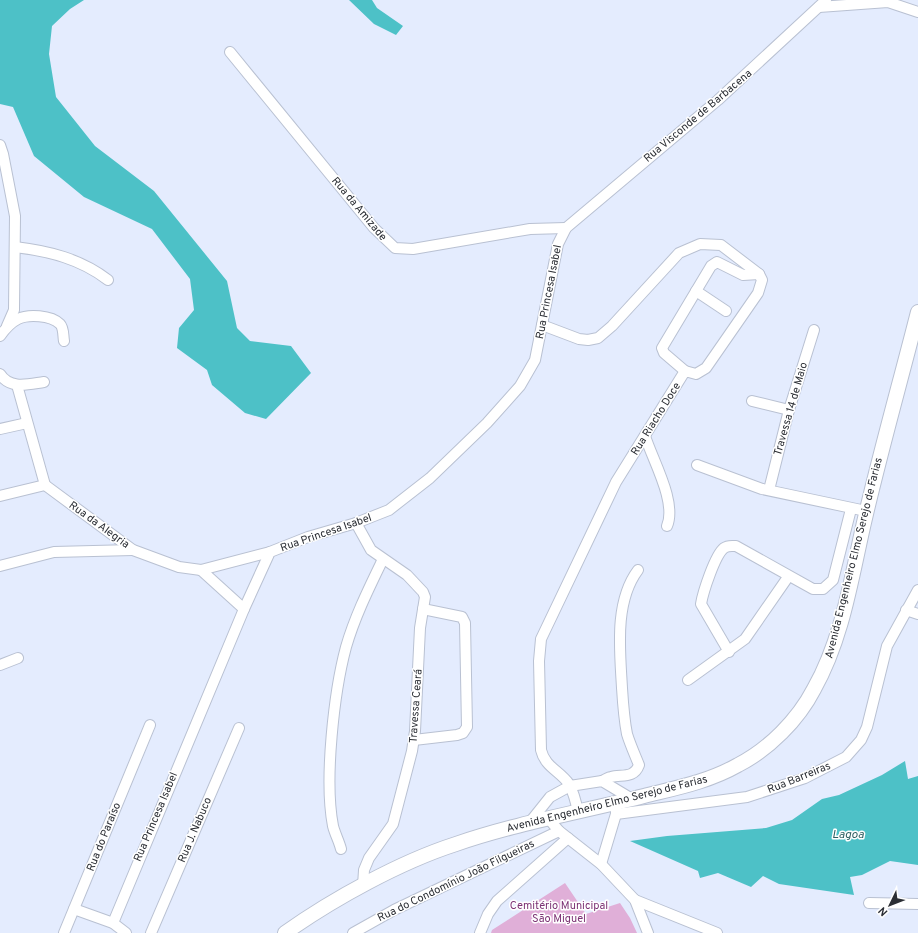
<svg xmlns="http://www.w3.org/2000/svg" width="918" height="933" font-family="Overpass,sans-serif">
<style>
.green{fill:#e0afd8}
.water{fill:#4dc1c7}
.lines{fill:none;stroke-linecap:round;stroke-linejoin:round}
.minor-casing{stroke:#b9c1d2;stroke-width:12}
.secondary-casing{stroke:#b9c1d2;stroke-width:16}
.minor{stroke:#fff;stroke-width:10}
.secondary{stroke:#fff;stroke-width:14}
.labels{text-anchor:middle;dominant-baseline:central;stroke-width:3;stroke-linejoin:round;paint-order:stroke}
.street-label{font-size:11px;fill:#2b2e34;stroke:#fff}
.park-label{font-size:11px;fill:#7c3274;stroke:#fff}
.water-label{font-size:12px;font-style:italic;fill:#2d5e61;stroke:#fff}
</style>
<rect width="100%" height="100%" fill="#e4ecfe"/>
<!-- green -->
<polygon class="green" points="565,883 586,914 620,903 630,918 637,933 491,933 492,930"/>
<!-- water -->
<g class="water">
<polygon points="0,0 84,0 70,9 52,26 49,54 56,97 95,146 154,191 227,281 237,328 250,341 291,346 311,373 266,419 245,413 212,385 207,370 177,348 179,328 194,310 190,279 152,229 84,197 34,156 13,107 0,104"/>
<polygon points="349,0 372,0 377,8 403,26 396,35 374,24"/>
<polygon points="905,761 908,779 918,776 918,865 890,861 862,875 850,877 854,895 779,884 763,876 751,887 718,873 700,878 698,871 630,841 667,836 766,828 792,820 822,799 839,795 882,775"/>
</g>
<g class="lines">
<!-- minor casing -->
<g class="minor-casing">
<g id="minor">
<polyline points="819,7 888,2 918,12"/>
<polyline points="230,52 374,228 395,248 413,249 530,229 566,228"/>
<polyline points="0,145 3,154 15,216 14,310 7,326"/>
<path d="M15 247C49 251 81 259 108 280"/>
<polyline points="696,291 726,311"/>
<path d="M542 325 579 339 588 340 598 338 612 326 679 253 700 244 721 245 759 274 762 280 758 293 706 368 696 374 685 371 616 482 541 639 539 661 541 750C545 767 560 771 569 784 574 793 576 802 578 812"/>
<path d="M0 336C5 329 10 323 18 319 28 314 51 315 60 324 64 328 63 336 64 341"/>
<polyline points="685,371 664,353 662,348 711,266 717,262 743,275 759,274"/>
<path d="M0 374C10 390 29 384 44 382"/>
<polyline points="17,385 45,485"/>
<polyline points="752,401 789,410"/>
<polyline points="0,429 27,423"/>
<path d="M645 436C653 461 677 502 667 526"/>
<polyline points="697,465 762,489 866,511"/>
<polyline points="45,485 133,550 179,567 201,570 270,552"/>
<polyline points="769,490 789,410 814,330"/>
<polyline points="0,496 45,485"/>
<polyline points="356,523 371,550 407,575 423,592 425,597 420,628 415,731 412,751 393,824 369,858 364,870 363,886"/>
<polyline points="0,566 54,552 133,550"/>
<polyline points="201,570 244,609"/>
<polyline points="906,610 918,614"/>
<path d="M729 652 701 604C703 592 715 555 724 548 728 545 732 546 736 546L813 589H823L833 580 851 509"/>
<polyline points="0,665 18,658"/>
<polyline points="688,680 745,639 788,577"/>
<polyline points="414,740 457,735 463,733 467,727 465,623 462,617 423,609"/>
<path d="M602 781C605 780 608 777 611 777 621 774 634 779 639 765 635 755 630 744 627 734 624 719 623 704 622 688 620 651 614 602 638 570"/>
<polyline points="616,803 616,814 747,797 805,778 846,757 861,740 867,727 887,646 918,590"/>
<polyline points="548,818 559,831 601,864 635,900 648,933"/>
<polyline points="530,822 550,797 570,786 602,781 632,799"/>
<path d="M341 849C339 841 335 834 333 826 324 780 334 692 346 647 355 616 369 588 383 559"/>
<polyline points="601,864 616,814"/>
<polyline points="635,900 717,933"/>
<polyline points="869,903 918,904"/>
<polyline points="74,909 113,923 126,933"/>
<polyline points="113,923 244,609 270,552 308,537 356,523 389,510 430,478 487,423 520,386 535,360 558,244 566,228 718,100 826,0"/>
<polyline points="64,933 150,725"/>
<polyline points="151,933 239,728"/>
<polyline points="353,933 394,910 559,831"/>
<polyline points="480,933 488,914 497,901 568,838"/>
</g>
</g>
<!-- secondary casing -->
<g class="secondary-casing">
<path id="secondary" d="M285 933C333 899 400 862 456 844 517 823 581 812 644 796 676 788 708 782 738 765 769 749 798 720 814 689 844 636 852 572 866 514 882 446 901 379 918 312"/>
</g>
<!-- minor -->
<use href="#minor" class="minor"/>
<!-- secondary -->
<use href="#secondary" class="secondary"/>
</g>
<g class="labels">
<!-- street labels -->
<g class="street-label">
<text transform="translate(698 116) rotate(-40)">Rua Visconde de Barbacena</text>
<text transform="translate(359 209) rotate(50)">Rua da Amizade</text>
<text transform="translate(549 292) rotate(-79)">Rua Princesa Isabel</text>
<text transform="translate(791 409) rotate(-74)">Travessa 14 de Maio</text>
<text transform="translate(656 419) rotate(-58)">Rua Riacho Doce</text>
<text transform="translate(99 525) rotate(36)">Rua da Alegria</text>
<text transform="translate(326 533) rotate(-19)">Rua Princesa Isabel</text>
<text transform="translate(854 558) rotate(-76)">Avenida Engenheiro Elmo Serejo de Farias</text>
<text transform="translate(416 706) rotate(-86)">Travessa Ceará</text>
<text transform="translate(799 778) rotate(-22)">Rua Barreiras</text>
<text transform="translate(607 804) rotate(-14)">Avenida Engenheiro Elmo Serejo de Farias</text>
<text transform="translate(156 817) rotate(-67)">Rua Princesa Isabel</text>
<text transform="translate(195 830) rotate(-67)">Rua J. Nabuco</text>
<text transform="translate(104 837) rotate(-68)">Rua do Paraíso</text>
<text transform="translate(456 881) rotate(-26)">Rua do Condomínio João Filgueiras</text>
</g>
<!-- park labels -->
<g class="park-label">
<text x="559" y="906">Cemitério Municipal<tspan x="559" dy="13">São Miguel</tspan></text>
</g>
<!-- water labels -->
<g class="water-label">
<text x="848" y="835">Lagoa</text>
</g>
</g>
<!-- north arrow -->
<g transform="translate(890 905) rotate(227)" stroke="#ffffff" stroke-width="3" paint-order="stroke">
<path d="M0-3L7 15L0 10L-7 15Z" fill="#2b2e34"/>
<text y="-6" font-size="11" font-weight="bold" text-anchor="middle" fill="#2b2e34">N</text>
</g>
</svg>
